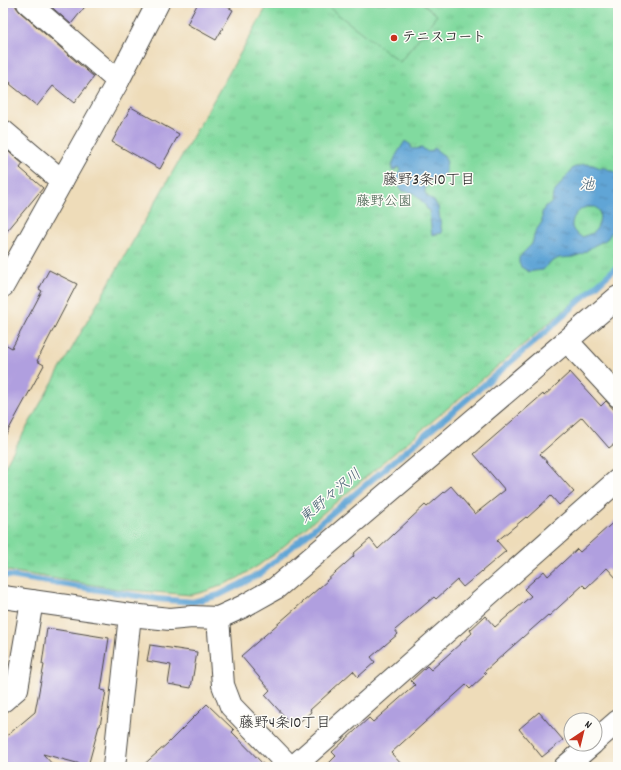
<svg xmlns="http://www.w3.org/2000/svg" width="621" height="770" font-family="Dekko,'Klee One',sans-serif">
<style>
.park{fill:url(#park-tufts);stroke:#568265}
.pitch{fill:#81da9f;stroke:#568265}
.water{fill:url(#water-ripples);stroke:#466880;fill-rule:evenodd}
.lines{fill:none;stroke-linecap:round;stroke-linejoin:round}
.stream{stroke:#61a5d6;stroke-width:6}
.building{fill:#b09fdf}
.minor-casing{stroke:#484640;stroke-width:24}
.minor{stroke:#fff;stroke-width:22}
.poi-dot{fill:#c8321e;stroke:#fdfcf7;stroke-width:1.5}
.labels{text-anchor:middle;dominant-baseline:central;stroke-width:3;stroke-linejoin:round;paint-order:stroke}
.poi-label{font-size:14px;font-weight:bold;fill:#2b2b2b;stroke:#fdfcf7;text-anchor:start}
.park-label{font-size:14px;fill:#45604e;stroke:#fdfcf7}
.neighbourhood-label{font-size:15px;fill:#2b2b2b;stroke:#fdfcf7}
.water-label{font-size:15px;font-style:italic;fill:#415c6f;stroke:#fdfcf7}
</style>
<defs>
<pattern id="park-tufts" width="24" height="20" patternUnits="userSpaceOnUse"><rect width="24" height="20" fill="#81da9f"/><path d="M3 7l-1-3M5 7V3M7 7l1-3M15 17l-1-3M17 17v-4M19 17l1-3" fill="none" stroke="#70bb89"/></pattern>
<pattern id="water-ripples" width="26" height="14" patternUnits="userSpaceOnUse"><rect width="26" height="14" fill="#61a5d6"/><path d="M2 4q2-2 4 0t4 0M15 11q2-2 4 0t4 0" fill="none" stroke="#5087ae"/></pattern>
</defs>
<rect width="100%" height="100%" fill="#fdfcf7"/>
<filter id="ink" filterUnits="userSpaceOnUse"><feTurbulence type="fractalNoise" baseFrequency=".025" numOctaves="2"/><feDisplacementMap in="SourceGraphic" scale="8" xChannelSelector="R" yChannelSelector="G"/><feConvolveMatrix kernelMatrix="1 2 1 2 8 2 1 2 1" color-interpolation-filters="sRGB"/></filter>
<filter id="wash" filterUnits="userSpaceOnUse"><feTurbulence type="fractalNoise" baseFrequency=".012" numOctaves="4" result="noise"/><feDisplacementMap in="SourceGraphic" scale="16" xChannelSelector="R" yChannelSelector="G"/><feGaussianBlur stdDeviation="0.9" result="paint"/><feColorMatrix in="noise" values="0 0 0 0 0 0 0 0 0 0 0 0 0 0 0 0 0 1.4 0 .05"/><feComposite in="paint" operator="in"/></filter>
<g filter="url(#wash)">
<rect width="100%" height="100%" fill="#eedcb9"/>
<!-- park -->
<polygon class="park" points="269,3 618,3 618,265 278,551 259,565 238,578 218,587 203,592 191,595 117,589 3,570 3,469"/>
<!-- pitch -->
<polygon class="pitch" points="323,3 422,3 437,15 400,62"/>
<!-- water -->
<g class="water">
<path d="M405 141 411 145V148L414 149 422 148 428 152 432 151 434 148 443 155 447 162C446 164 445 174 446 177H444L442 176 437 177 432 181H430L425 189V193L428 197 434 201 438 207 442 233 432 235 431 229V227L429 211 427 209 425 205 414 193 403 191 392 178 393 176 400 172V168L398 167 395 170 392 171C392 159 399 151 405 141Z"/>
<path d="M584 164 593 165 600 168H605L618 173V227L614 232 611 233 608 238 604 241 595 245 582 254 573 257 559 258 549 263 543 270 534 271 529 272 521 267 519 263V258L523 253 532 244 535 232 542 222V213L545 206 549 205 552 202 553 194 573 168ZM586 207H595L599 210C601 217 599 228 593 233 590 234 586 235 583 237 565 231 571 213 586 207Z"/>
</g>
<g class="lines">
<!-- stream -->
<polyline class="stream" points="3,575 157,599 193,602 219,595 241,584 261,573 457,408 543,334 618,266"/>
</g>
<g id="blocks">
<!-- building -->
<g class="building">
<polygon points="3,3 16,3 16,7 20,12 94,77 74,103 53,86 37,106 10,84 11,83 3,77"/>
<polygon points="47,3 88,3 71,24"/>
<polygon points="198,3 221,3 233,10 216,40 187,24"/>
<polygon points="131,107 179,134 160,169 112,142"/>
<polygon points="3,147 23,164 20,168 43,188 3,236"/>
<polygon points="49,270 77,284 37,361 44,365 3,440 3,343 12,348 42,291 39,289"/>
<polygon points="570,372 601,406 606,401 618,414 618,441 609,448 582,417 540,454 574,492 559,505 551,496 527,518 526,517 497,541 506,551 463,587 457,580 436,599 434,597 395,630 398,634 371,657 375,662 358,677 353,671 310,710 311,712 294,727 265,695 270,690 241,656 327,581 326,581 354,556 353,554 370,539 378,549 425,505 427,507 451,486 475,514 505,490 474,454 543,394 544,396"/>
<polygon points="618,518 618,580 607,568 586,588 583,585 549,616 548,615 505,653 484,672 486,674 470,689 466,685 391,753 404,767 325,767 336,756 332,752 369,718 373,722 415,685 411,681 427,666 431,670 472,633 470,630 485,616 495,627 531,596 524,589 544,571 548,576 577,549 580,552"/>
<polygon points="47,628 109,638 101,690 106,691 100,726 99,726 88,766 43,754 55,767 3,767 3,739 35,712 44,665 42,664"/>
<polygon points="150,645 197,652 191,688 168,684 171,665 147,661"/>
<polygon points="207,704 234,730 232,732 266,767 141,767 167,744"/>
<polygon points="539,712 563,740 542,757 519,729"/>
</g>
</g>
</g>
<g filter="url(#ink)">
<use href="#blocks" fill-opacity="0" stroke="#484640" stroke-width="1"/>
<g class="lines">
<!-- minor casing -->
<g class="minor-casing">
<g id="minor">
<polyline points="28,3 118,81"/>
<polyline points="3,131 62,181"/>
<polyline points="3,286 118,81 158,3"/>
<polyline points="567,341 618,396"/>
<polyline points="3,597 130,615 170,619 192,617 218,618 242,607 276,588 618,297"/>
<polyline points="218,618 223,685 231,706 290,767"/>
<polyline points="3,701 17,689 32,601"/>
<polyline points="595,741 618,721"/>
<polyline points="114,767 130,615"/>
<polyline points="293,767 618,480"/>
<polyline points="565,767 592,744"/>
</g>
</g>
<!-- minor -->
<use href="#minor" class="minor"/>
</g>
</g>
<!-- markers -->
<circle class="poi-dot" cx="394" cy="38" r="4"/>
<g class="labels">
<!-- poi labels -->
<g class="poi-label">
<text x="402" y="38">テニスコート</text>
</g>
<!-- park labels -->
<g class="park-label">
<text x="384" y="202">藤野公園</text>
</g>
<!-- neighbourhood labels -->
<g class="neighbourhood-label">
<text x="429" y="181">藤野3条10丁目</text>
<text x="285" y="724">藤野4条10丁目</text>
</g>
<!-- water labels -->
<g class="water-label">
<text x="587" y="186">池</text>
<text transform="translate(331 497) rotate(-40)">東野々沢川</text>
</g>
</g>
<!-- margin -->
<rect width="621" height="770" fill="none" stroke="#fdfcf7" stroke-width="16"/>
<!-- north arrow -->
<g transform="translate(583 732) rotate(35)"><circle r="19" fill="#fdfcf7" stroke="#a9a8a5"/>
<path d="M0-3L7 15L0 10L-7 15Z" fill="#c8321e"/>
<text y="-6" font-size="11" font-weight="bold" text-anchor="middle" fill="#2b2b2b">N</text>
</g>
</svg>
